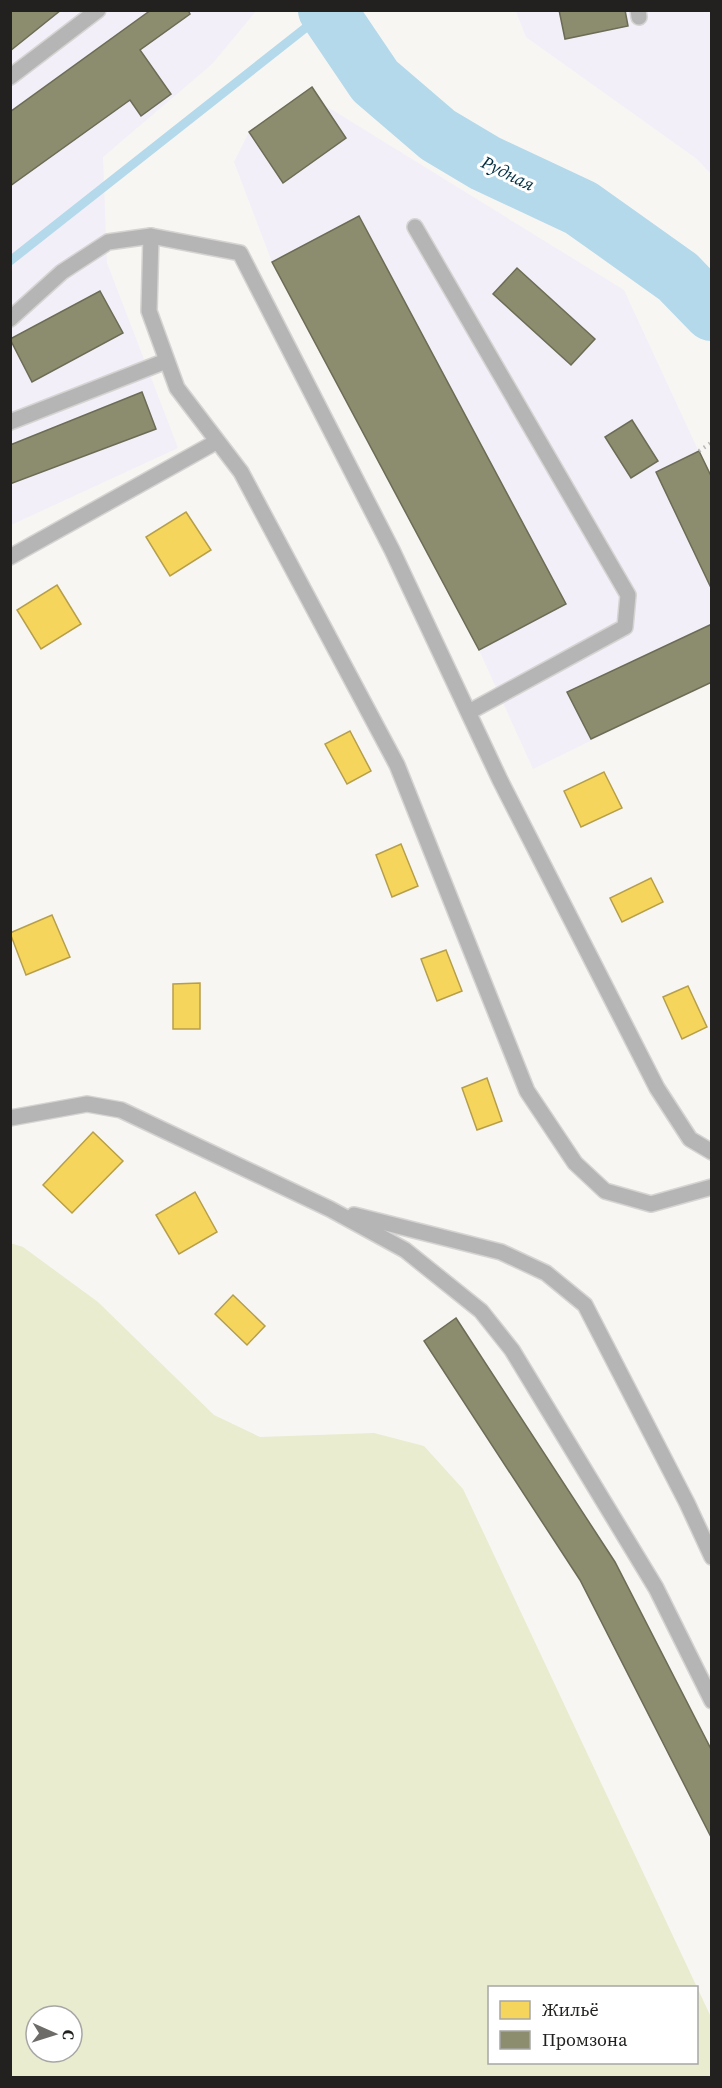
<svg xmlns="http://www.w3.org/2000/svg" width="722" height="2088" font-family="'Source Serif 4',serif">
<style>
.industrial{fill:#f2eff8}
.green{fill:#e9eccf;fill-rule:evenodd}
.homes{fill:#f6d55c;stroke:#b69f4a;stroke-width:1.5}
.industry{fill:#8c8c6e;stroke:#6c6c56;stroke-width:1.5}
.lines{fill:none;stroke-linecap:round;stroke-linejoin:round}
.stream{stroke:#b3d9eb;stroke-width:9}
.river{stroke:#b3d9eb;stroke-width:58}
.lane-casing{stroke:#d5d4d2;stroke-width:18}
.path{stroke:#b7b7b7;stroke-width:4;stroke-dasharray:1.5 4.5;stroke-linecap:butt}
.lane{stroke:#b6b5b6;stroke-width:15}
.labels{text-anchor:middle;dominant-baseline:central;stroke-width:6;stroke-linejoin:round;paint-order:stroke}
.water-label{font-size:18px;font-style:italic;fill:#002f42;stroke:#fff}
</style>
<rect width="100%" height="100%" fill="#f8f6f3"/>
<!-- industrial -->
<g class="industrial">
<polygon points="10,11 256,11 212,64 103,157 107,263 178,448 11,525"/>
<polygon points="516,11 711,11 711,174 697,159 526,37"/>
<polygon points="312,87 326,106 624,290 711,478 711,682 533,769 479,650 272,262 234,162 249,132"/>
</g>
<!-- green -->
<path class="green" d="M10 1243 23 1247 98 1302 214 1415 260 1437 374 1433 424 1446 463 1489 711 2017V2077H11ZM490 1988H696V2062H490ZM36 2016H72V2052H36Z"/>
<!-- homes -->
<g class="homes">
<polygon points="186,512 211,550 170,576 146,537"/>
<polygon points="57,585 81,624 41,649 17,610"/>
<polygon points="350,731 371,771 347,784 325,744"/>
<polygon points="604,772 622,808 581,827 564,791"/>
<polygon points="401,844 418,886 392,897 376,855"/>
<polygon points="651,878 663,902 622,922 610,898"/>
<polygon points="52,915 70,957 26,975 10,933"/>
<polygon points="446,950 462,991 437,1001 421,959"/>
<polygon points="200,983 200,1029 173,1029 173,984"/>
<polygon points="688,986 707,1027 682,1039 663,997"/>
<polygon points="487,1078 502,1121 477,1130 462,1088"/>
<polygon points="93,1132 123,1161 72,1213 43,1185"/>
<polygon points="195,1192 217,1232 179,1254 156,1215"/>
<polygon points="233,1295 265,1326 247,1345 215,1314"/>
</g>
<!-- industry -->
<g class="industry">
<polygon points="10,10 61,10 10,51"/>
<polygon points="151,10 188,10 190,14 140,50 171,94 141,116 130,100 10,186 10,112"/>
<polygon points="559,10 625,10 628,26 565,39"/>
<polygon points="312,87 346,138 283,183 249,132"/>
<polygon points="359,216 566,604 479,650 272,262"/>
<polygon points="517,268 595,339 571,365 493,294"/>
<polygon points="100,291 123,333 32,382 10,339"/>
<polygon points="142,392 156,429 10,484 10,445"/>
<polygon points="632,420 658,461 631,478 605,437"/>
<polygon points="699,451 712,478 712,590 656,472"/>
<polygon points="712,624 712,682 591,739 567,692"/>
<polygon points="456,1318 615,1562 712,1751 712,1839 580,1580 424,1341"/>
</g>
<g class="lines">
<!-- stream -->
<polyline class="stream" points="10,261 327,11"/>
<!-- river -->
<polyline class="river" points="327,10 375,81 438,135 485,163 581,208 678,277 712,312"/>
<!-- lane casing -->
<g class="lane-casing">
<g id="lane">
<polyline points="638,10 639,17"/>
<polyline points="10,77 98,10"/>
<polyline points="415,227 628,595 625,627 469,712"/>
<polyline points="151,236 149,311 177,388 241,472 397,765 527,1091 575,1163 605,1191 651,1204 712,1187"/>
<polyline points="10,319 62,272 108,242 151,236 240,253 392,550 500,780 657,1088 690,1139 712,1152"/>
<polyline points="10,422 166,361"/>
<polyline points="10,557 216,442"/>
<polyline points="10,1118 87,1104 121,1110 330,1209 405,1250 481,1311 512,1350 656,1588 712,1701"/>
<polyline points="354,1215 501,1252 546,1273 585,1305 687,1503 712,1557"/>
</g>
</g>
<!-- path -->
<polyline class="path" points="699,451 712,442"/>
<!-- lane -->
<use href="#lane" class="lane"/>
</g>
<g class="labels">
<!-- water labels -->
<g class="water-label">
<text transform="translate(508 173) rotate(26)">Рудная</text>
</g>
</g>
<!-- border -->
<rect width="722" height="2088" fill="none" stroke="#22211f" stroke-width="24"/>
<!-- legend -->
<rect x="488" y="1986" width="210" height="78" fill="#ffffff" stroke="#a7a6a5" stroke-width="1.5"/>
<rect x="500" y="2001" width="30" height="18" fill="#f6d55c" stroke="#a7a6a5" stroke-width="1.5"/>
<text x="542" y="2016" font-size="18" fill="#22211f">Жильё</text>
<rect x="500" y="2031" width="30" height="18" fill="#8c8c6e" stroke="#a7a6a5" stroke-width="1.5"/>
<text x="542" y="2046" font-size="18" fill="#22211f">Промзона</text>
<!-- north arrow -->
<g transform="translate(54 2034) rotate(93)"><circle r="28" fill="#ffffff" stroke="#a7a6a5" stroke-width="1.5"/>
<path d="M0-4.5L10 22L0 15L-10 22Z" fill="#6d6c69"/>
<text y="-9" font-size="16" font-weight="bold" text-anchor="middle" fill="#22211f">С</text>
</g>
</svg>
